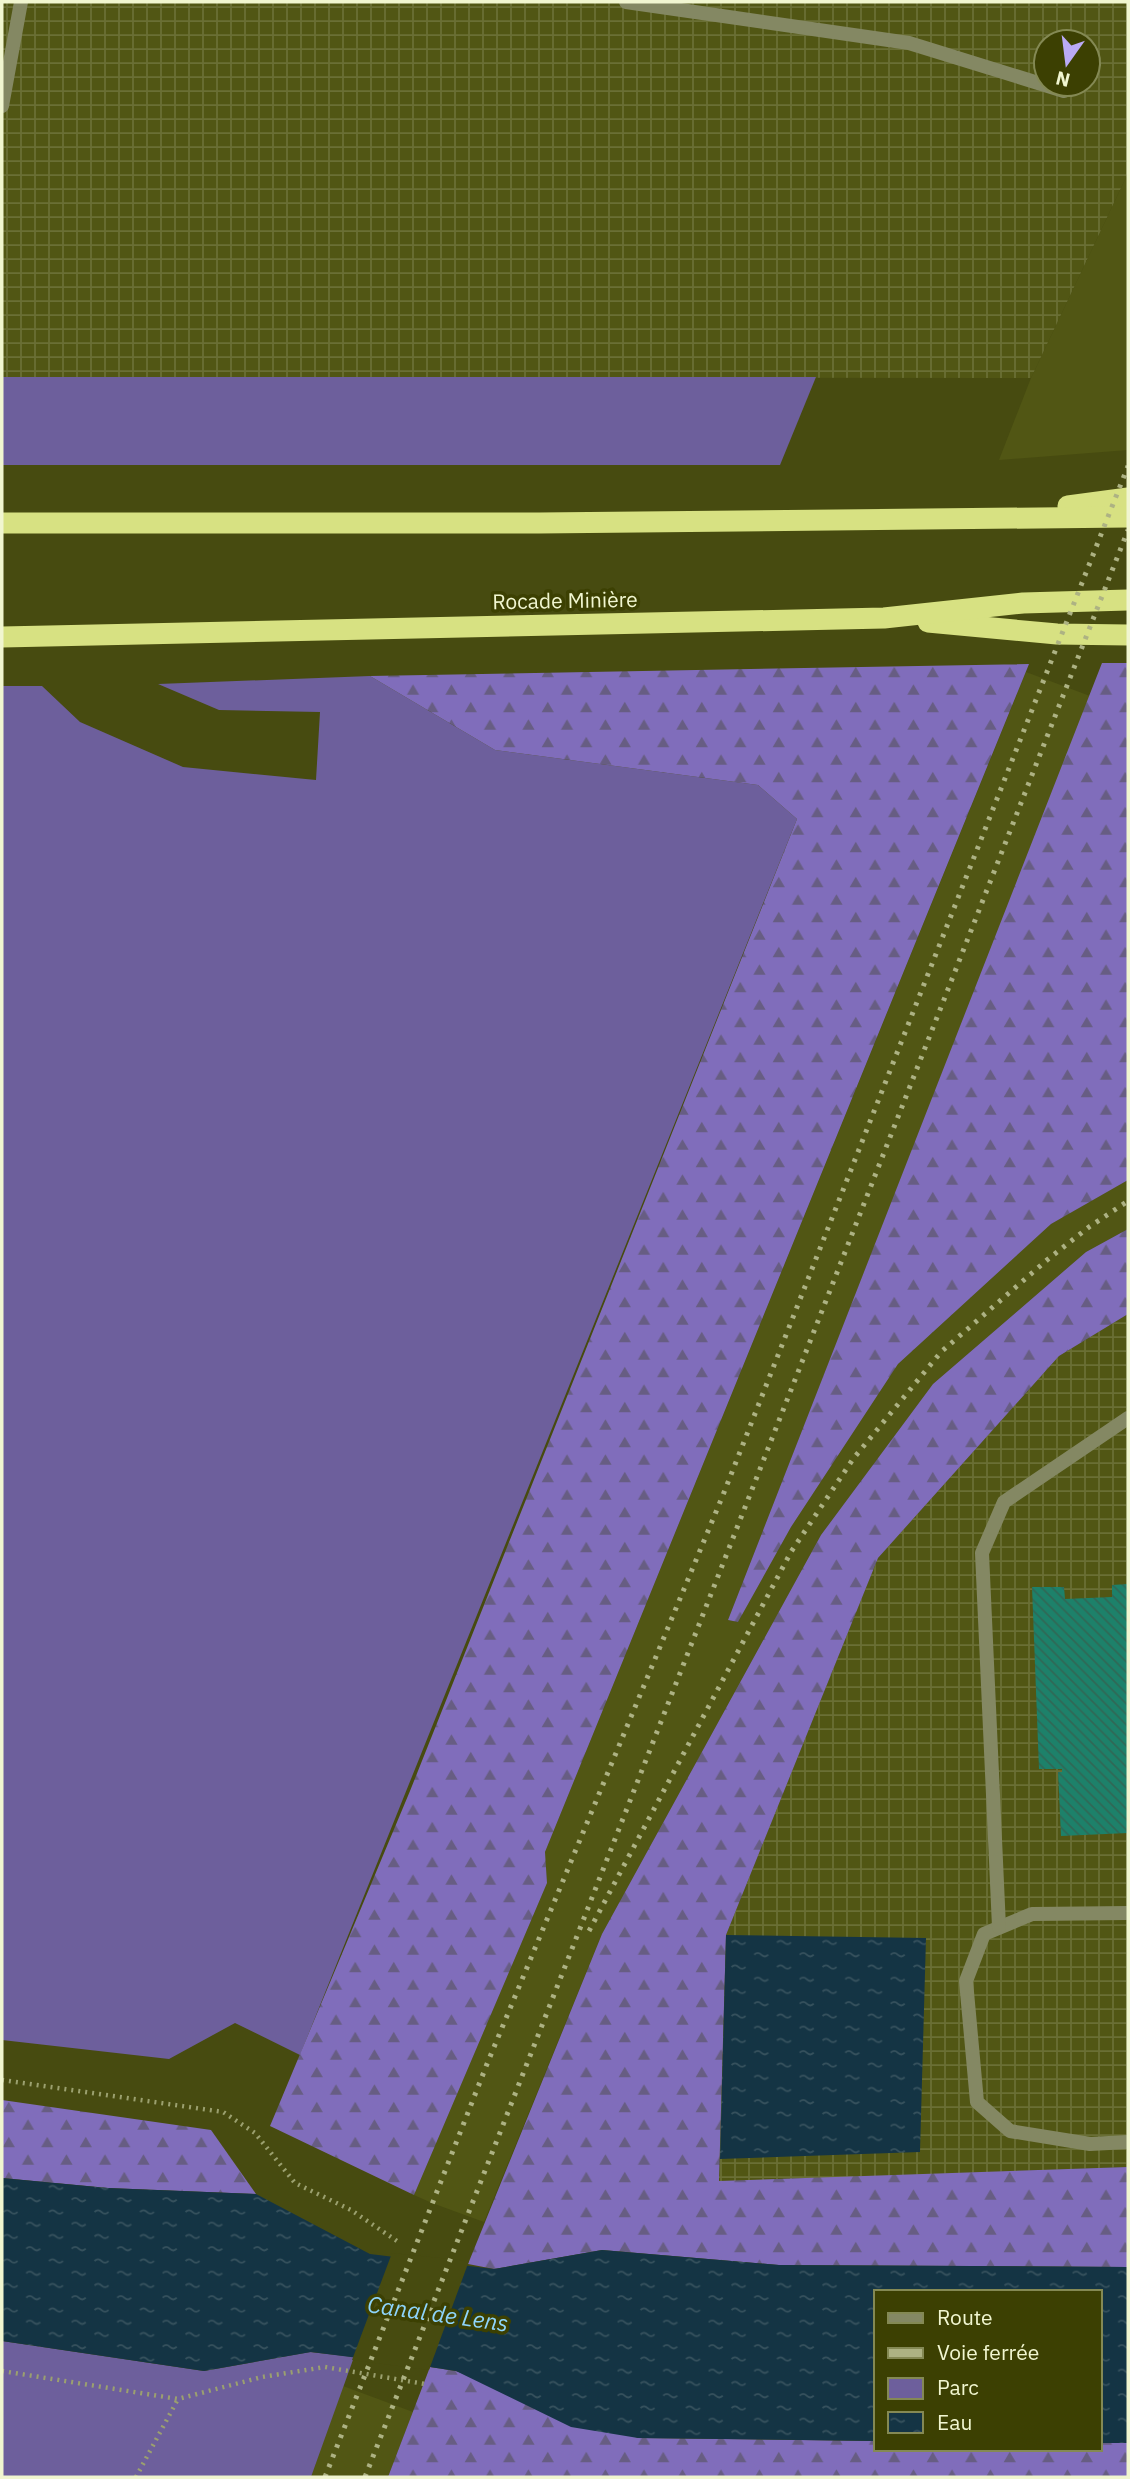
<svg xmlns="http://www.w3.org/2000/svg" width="1130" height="2479" font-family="'IBM Plex Sans',sans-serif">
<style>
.built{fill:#515614}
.industrial{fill:url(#industrial-grid);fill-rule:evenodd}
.green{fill:#6d5f9c}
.forest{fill:url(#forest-firs)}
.water{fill:url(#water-ripples)}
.pier{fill:#474b10}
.building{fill:url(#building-back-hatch)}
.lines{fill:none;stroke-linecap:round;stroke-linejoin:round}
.path{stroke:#9ba06f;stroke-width:4.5;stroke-dasharray:2 5;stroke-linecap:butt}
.lane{stroke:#848863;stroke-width:14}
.street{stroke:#848863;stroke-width:14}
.highway{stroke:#d7e182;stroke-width:21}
.rail{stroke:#adb283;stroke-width:5;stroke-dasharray:3.5 7;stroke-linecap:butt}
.labels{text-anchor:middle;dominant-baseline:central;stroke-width:7;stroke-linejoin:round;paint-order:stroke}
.street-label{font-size:21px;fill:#f1f6d0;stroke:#3c4002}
.water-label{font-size:23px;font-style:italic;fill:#8ed4fb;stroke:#3c4002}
</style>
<defs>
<pattern id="industrial-grid" width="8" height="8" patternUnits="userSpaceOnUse" patternTransform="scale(1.75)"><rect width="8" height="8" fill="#515614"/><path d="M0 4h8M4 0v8" fill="none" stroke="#6a6f35"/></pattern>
<pattern id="forest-firs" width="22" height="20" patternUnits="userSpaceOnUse" patternTransform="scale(1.75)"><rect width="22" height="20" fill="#806dbb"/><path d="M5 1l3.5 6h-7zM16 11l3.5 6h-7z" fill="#675d83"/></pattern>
<pattern id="water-ripples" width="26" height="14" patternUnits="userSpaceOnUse" patternTransform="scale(1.75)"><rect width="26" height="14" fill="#143444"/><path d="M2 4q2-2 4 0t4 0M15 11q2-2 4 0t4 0" fill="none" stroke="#37525e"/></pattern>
<pattern id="building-back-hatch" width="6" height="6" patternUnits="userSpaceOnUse" patternTransform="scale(1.75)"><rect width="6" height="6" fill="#1d816a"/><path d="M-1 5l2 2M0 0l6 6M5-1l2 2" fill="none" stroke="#306856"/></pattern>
</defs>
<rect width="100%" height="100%" fill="#474b10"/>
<!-- built -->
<g class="built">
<polygon points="1128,173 1128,450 999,460 1031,378"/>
<polygon points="1026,672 1090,696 728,1620 738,1622 791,1527 898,1364 1051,1224 1128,1180 1128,1229 1086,1252 933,1384 821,1535 602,1934 484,2222 432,2203 414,2195 547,1883 545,1852"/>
<polygon points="343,2386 413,2412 388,2477 311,2477"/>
</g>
<!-- industrial -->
<g class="industrial">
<path d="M2 2H1128V173L1031 378 2 377ZM1046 42H1088V84H1046Z"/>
<polygon points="1128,1314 1128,2167 719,2182 726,1935 878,1558 1059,1356"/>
</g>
<!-- green -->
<g class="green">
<polygon points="2,377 816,377 780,465 2,465"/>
<polygon points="370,676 495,750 758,785 797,819 300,2055 235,2023 169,2059 2,2040 2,686 42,686 80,722 183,767 316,780 320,712 219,710 158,684"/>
<polygon points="2,2341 204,2371 310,2352 354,2357 311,2477 2,2477"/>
</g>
<!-- forest -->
<g class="forest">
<polygon points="1102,663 1128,663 1128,1180 1051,1224 898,1364 791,1527 738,1622 728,1620"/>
<polygon points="1029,664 545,1852 547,1883 414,2195 270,2126 410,1791 797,819 758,785 495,750 370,676"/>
<polygon points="1128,1229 1128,1314 1059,1356 878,1558 726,1935 719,2181 1128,2167 1128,2267 779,2265 602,2250 494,2269 468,2264 602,1934 821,1535 933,1384 1086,1252"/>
<polygon points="2,2100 211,2130 256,2194 108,2188 2,2178"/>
<polygon points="430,2367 456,2371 638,2438 876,2441 876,2449 1100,2449 1100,2443 1128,2443 1128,2477 388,2477"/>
</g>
<!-- water -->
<g class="water">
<polygon points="726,1935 926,1938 920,2152 720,2159"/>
<polygon points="2,2178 108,2188 256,2194 370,2254 494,2269 602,2250 779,2265 1128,2267 1128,2443 1100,2443 1100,2292 876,2292 876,2441 638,2438 571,2427 456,2371 430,2367 311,2352 204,2371 2,2341"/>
</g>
<!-- pier -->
<polygon class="pier" points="392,2253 469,2261 429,2370 352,2360"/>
<!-- building -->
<polygon class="building" points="1128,1584 1128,1833 1061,1836 1058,1772 1062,1772 1062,1769 1039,1769 1032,1587 1064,1587 1065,1599 1112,1597 1112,1585"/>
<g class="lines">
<!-- path -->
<g class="path">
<polyline points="2,2080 223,2112 255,2133 295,2183 351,2210 397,2241"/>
<polyline points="2,2371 178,2399 262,2377 325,2367 425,2384"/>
<polyline points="136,2477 178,2399"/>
</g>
<!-- lane -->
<g class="lane">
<polyline points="2,106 21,2"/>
<polyline points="1128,1913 1032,1914 984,1934 966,1981 977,2102 1010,2131 1090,2144 1128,2142"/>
<polyline points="999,1927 982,1553 1004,1502 1128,1418"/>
</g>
<!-- street -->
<polyline class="street" points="626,2 909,43 1064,91"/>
<!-- highway -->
<g class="highway">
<polyline points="1068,506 1128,498"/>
<polyline points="2,523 539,523 1128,517"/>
<polyline points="928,622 1057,634 1128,635"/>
<polyline points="2,637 884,618 1023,603 1128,600"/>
</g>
<!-- rail -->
<g class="rail">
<polyline points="589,1931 791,1552 853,1459 941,1352 1047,1260 1089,1227 1128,1201"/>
<polyline points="325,2477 487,2064 723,1495 1128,466"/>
<polyline points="365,2477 1128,530"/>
</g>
</g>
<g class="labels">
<!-- street labels -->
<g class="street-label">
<text transform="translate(565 600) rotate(-1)">Rocade Minière</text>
</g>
<!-- water labels -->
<g class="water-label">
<text transform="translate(438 2313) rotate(8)">Canal de Lens</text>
</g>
</g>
<!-- border -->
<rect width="1130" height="2479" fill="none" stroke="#f1f6d0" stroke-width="7"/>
<!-- legend -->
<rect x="874" y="2290" width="228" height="161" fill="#3c4002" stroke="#848954" stroke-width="2"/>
<rect x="888" y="2313" width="35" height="10" fill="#848863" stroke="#848954" stroke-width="2"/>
<text x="937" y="2325" font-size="21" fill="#f1f6d0">Route</text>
<rect x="888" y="2348" width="35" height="10" fill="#adb283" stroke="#848954" stroke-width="2"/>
<text x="937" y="2360" font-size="21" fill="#f1f6d0">Voie ferrée</text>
<rect x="888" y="2378" width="35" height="21" fill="#6d5f9c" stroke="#848954" stroke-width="2"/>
<text x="937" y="2395" font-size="21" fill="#f1f6d0">Parc</text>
<rect x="888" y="2412" width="35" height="21" fill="url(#water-ripples)" stroke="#848954" stroke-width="2"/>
<text x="937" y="2430" font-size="21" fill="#f1f6d0">Eau</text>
<!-- north arrow -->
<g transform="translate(1067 63) rotate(194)"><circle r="33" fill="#3c4002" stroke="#848954" stroke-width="2"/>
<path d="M0-5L12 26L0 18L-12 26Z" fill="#baaaf6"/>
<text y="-10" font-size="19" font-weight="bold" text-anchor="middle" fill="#f1f6d0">N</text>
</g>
</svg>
